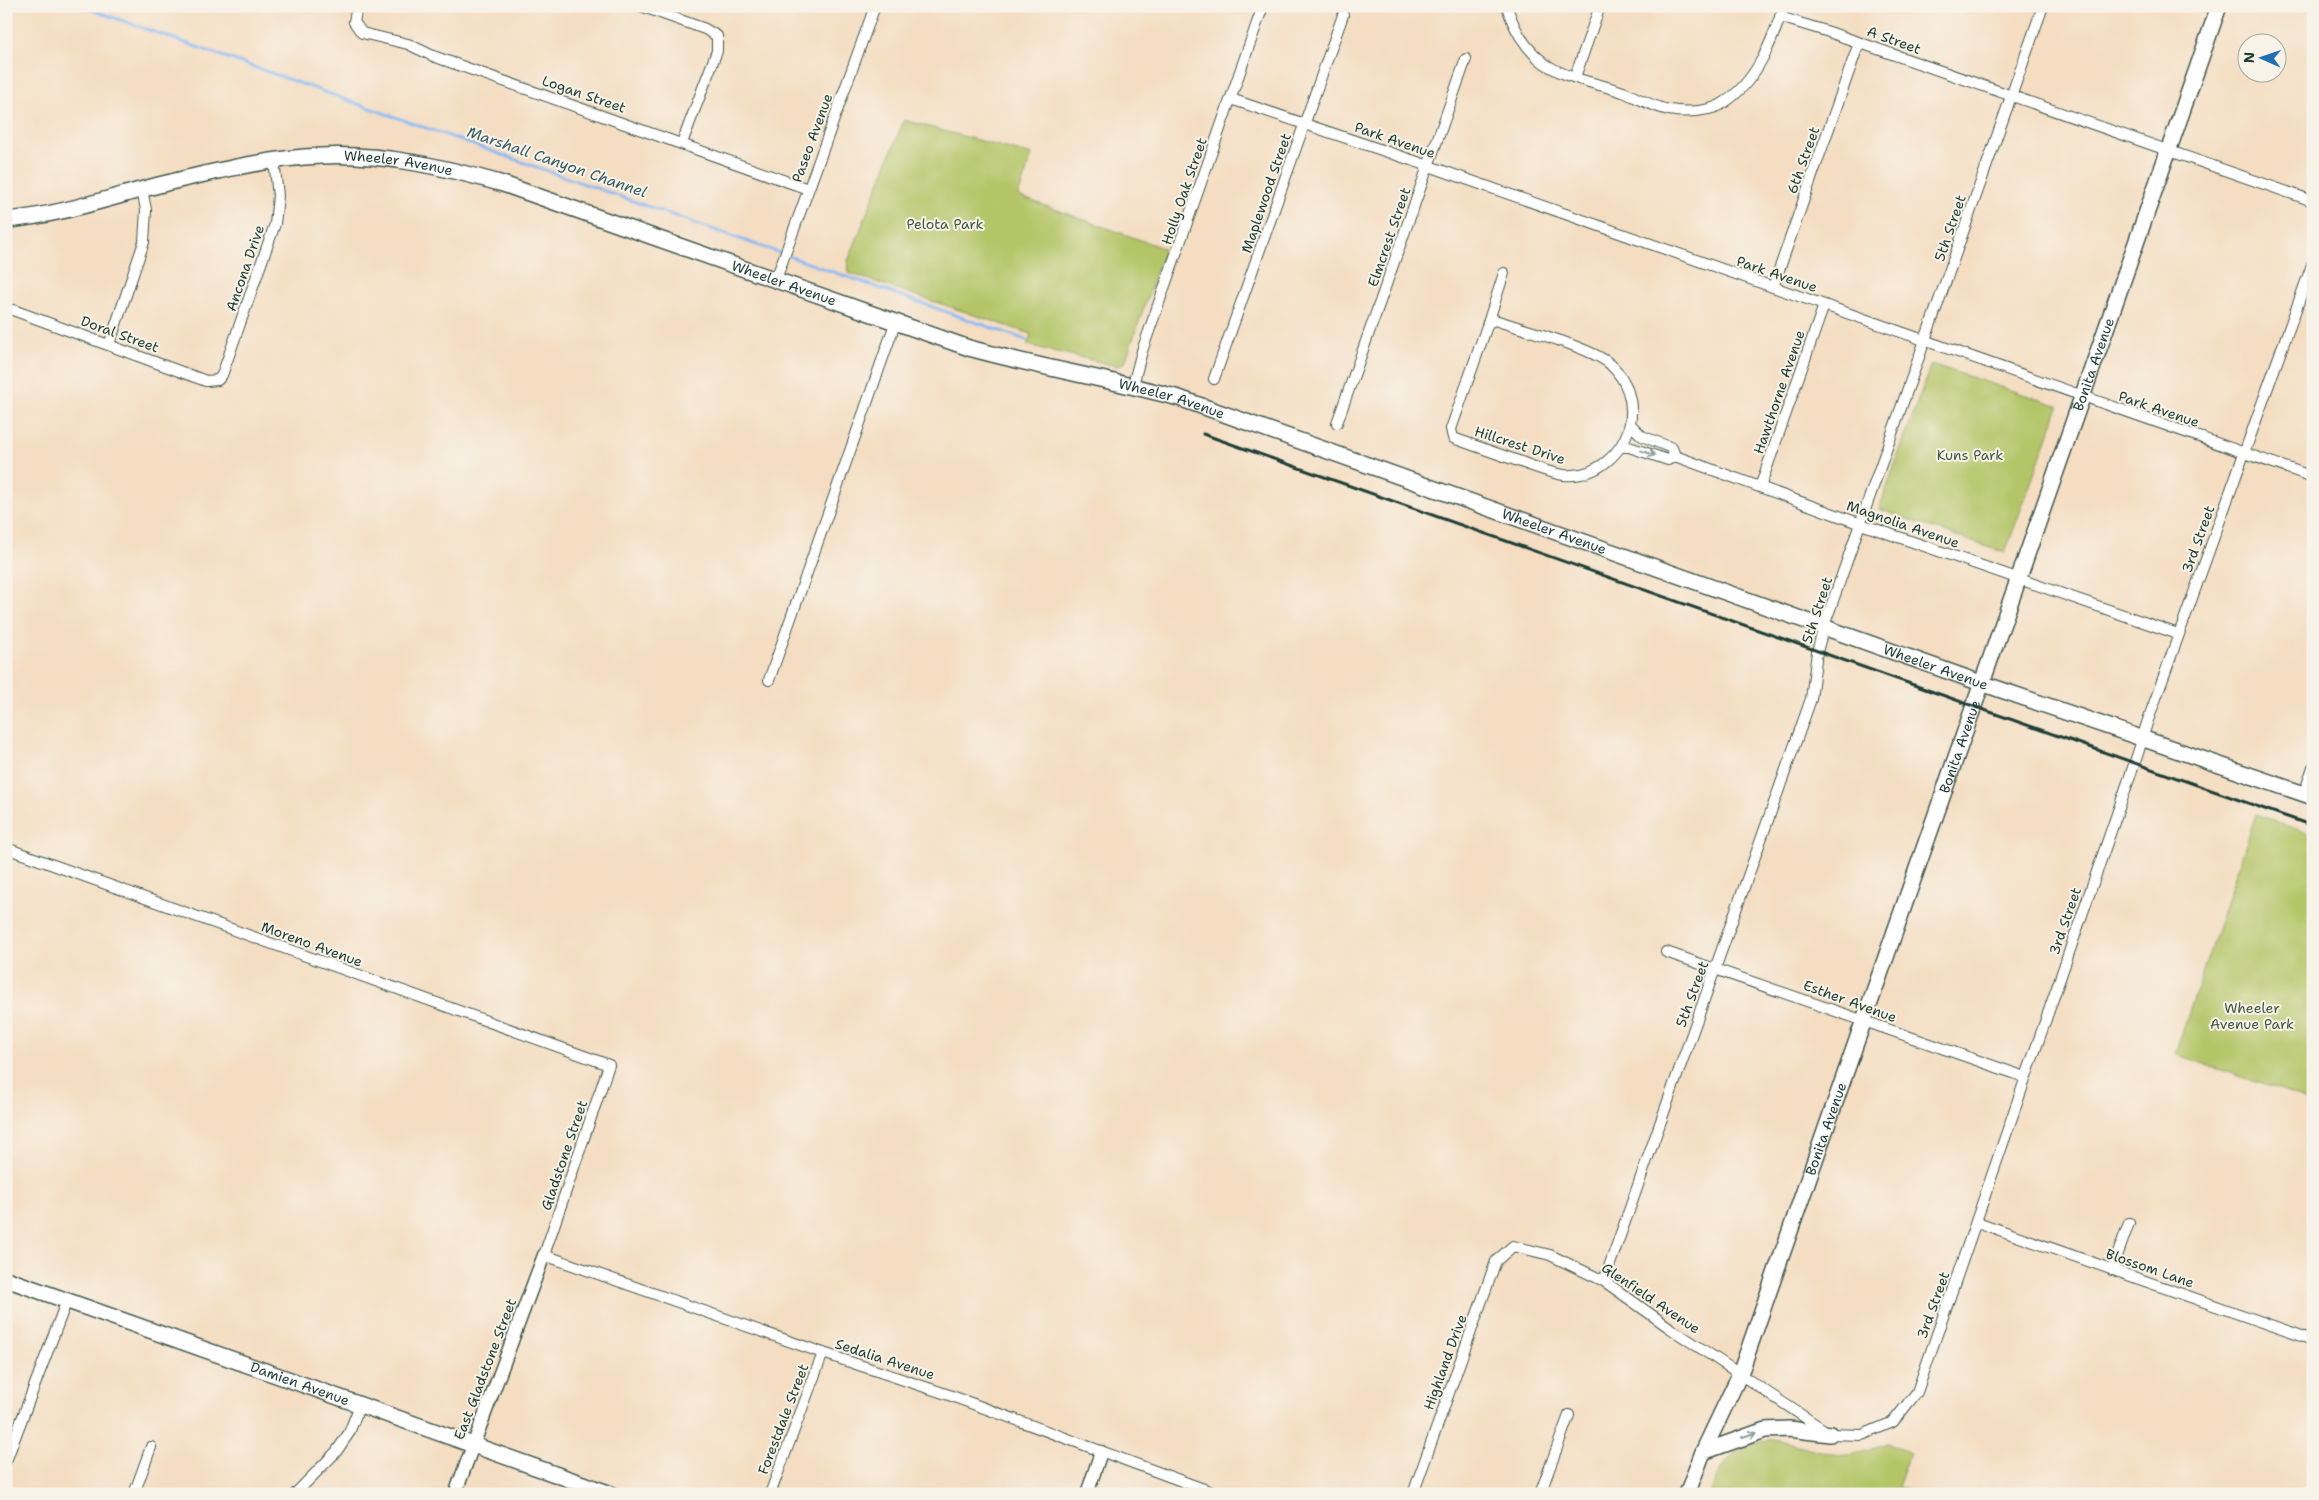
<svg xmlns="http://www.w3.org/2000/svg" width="2319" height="1500" font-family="'Shantell Sans',sans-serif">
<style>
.green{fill:#b4c568;stroke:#6a814e}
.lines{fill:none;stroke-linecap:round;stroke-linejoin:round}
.stream{stroke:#88b9f4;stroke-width:3}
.minor-casing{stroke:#3f5549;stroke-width:12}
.tertiary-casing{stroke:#3f5549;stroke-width:15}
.secondary-casing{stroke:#3f5549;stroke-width:18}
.minor{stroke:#fff;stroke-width:10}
.tertiary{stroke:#fff;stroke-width:12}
.secondary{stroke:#fff;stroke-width:15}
.rail{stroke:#1f3d34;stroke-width:3}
.oneway{stroke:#8f9e9a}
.labels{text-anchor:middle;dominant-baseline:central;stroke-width:4;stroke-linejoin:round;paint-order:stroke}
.street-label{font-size:14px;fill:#1f3d34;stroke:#f7f3e8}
.park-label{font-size:14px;fill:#3d583e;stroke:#f7f3e8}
.water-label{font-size:15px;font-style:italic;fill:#395c64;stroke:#f7f3e8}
</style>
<rect width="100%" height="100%" fill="#f7f3e8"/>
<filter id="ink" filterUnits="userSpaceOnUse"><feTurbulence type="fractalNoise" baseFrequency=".02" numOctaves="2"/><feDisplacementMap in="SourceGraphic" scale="10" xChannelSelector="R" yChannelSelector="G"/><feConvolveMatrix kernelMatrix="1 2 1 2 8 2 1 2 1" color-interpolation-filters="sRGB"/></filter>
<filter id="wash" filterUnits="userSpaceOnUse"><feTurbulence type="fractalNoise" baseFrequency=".0096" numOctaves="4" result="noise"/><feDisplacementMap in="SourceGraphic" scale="20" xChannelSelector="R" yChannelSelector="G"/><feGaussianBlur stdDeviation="1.12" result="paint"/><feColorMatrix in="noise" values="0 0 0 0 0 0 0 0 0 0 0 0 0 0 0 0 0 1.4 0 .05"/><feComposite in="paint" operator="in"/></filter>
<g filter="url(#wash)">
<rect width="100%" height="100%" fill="#f4ddc1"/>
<!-- green -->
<g class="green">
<polygon points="904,120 1032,155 1018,196 1163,248 1162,256 1125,362 1117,366 1027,345 1031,334 849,273 848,261"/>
<polygon points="1931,364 2059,406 2005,553 1879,509"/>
<polygon points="2256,814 2313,835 2313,1102 2175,1054"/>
<path d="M1775 1439 1839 1456 1854 1454 1887 1443 1909 1453 1898 1487 1917 1494H1710C1721 1461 1738 1442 1775 1439Z"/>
</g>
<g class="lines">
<!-- stream -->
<polyline class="stream" points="81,6 1026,340"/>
</g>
</g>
<g filter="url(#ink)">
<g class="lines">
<!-- minor casing -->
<g class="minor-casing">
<g id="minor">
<polyline points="357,6 354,22 362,33 408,44 433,56 808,189"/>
<polyline points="641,6 705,29 717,36 717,51 682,143"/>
<path d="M1507 6C1513 28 1526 49 1544 63 1566 79 1598 83 1623 92 1638 98 1653 107 1669 110 1685 113 1712 112 1725 102 1757 81 1772 41 1784 6"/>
<polyline points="1780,17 1829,32 2313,201"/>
<polyline points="1575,77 1600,6"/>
<polyline points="1231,99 1429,166 2313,477"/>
<polyline points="776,279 875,6"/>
<polyline points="1773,287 1859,43"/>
<polyline points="13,310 206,381 218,380 222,375 275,224 278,196 274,160"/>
<path d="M1495 320C1521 329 1594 348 1611 365 1627 380 1634 402 1630 423 1624 453 1596 478 1564 475 1549 473 1535 467 1521 462 1498 454 1476 446 1453 438L1451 429 1488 323Z"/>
<polyline points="1488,323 1504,273"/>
<polyline points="109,345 144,242 146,210 142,189"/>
<polyline points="1214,379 1343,15"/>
<polyline points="1133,385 1142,351 1263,6"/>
<polyline points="1337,423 1466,59"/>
<polyline points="1630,424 1642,436 1672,448 1675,456 1861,524 2178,634"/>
<polyline points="1621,447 1629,447 1668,460 1675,456"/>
<polyline points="1760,487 1824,305"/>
<polyline points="769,680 896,321"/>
<polyline points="2304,794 2313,767"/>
<polyline points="6,848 609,1065 544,1255 823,1353 949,1395 1217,1494"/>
<polyline points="1666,952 2025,1077"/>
<polyline points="1977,1222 2313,1340"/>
<polyline points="2112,1270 2129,1223"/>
<polyline points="1604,1281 1811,699 1817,652 1824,626 2043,6"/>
<polyline points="6,1461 67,1300"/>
<polyline points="134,1494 151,1447"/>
<polyline points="295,1494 336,1452 349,1433 360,1405"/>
<polyline points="770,1494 823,1353"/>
<polyline points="1413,1494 1496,1261 1513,1246 1550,1255 1604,1281 1670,1328 1830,1434 1862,1435 1893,1422 1917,1392 2138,753 2147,723 2313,262"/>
<polyline points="1540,1494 1569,1415"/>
</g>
</g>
<!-- tertiary casing -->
<g class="tertiary-casing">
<g id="tertiary">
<polyline points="455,1494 544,1255"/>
<polyline points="1087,1494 1101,1452"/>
</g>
</g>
<!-- secondary casing -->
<g class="secondary-casing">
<g id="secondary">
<path id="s1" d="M6 220C65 215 122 193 179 180 225 169 273 158 321 156 383 153 444 167 503 184L969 348C1038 367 1109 379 1179 398L1981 683 2313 797"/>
<path id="s2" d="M6 1279 611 1494"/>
<polyline points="1703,1452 1765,1430 1789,1429 1830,1434"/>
<path id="s3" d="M1687 1494 1703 1452 1740 1374 2219 6"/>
</g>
</g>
<!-- minor -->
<use href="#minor" class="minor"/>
<!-- tertiary -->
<use href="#tertiary" class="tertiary"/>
<!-- secondary -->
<use href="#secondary" class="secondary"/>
<!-- rail -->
<polyline class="rail" points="1203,434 2313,826"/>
</g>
<!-- one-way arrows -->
<defs><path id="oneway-shaft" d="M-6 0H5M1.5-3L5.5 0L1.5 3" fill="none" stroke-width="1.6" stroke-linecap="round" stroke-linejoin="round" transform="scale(1.25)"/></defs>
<g class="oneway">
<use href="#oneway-shaft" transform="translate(1648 453) rotate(20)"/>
<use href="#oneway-shaft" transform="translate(1749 1435) rotate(-18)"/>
</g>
</g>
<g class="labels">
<!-- street labels -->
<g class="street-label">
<text transform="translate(1894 40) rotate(20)">A Street</text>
<text transform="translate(584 94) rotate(19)">Logan Street</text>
<text transform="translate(812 138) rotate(-70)">Paseo Avenue</text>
<text transform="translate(1395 140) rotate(19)">Park Avenue</text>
<text transform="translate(1803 160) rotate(-70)">6th Street</text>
<text stroke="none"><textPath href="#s1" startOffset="400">Wheeler Avenue</textPath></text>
<text transform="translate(1184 191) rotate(-71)">Holly Oak Street</text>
<text transform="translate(1266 193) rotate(-71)">Maplewood Street</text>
<text transform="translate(1950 228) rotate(-71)">5th Street</text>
<text transform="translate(1389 237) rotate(-71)">Elmcrest Street</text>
<text transform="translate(245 268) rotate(-71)">Ancona Drive</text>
<text transform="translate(1777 274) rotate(19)">Park Avenue</text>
<text stroke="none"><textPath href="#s1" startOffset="805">Wheeler Avenue</textPath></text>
<text transform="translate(120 334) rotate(20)">Doral Street</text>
<text stroke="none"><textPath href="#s3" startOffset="1201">Bonita Avenue</textPath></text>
<text transform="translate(1779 392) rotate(-71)">Hawthorne Avenue</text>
<text stroke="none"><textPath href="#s1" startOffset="1210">Wheeler Avenue</textPath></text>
<text transform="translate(2159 409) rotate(19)">Park Avenue</text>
<text transform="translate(1520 445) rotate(18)">Hillcrest Drive</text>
<text transform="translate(1903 524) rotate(19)">Magnolia Avenue</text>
<text stroke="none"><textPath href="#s1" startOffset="1615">Wheeler Avenue</textPath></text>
<text transform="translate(2198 539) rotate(-70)">3rd Street</text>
<text transform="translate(1817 610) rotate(-72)">5th Street</text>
<text stroke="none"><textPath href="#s1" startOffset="2020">Wheeler Avenue</textPath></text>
<text stroke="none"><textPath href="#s3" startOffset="796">Bonita Avenue</textPath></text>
<text transform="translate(2065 921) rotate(-71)">3rd Street</text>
<text transform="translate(312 944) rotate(20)">Moreno Avenue</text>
<text transform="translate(1692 994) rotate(-70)">5th Street</text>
<text transform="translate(1850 1001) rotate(20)">Esther Avenue</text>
<text stroke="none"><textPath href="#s3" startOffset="391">Bonita Avenue</textPath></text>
<text transform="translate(564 1155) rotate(-71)">Gladstone Street</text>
<text transform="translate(2150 1268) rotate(19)">Blossom Lane</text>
<text transform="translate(1651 1298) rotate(34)">Glenfield Avenue</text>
<text transform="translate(1933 1305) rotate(-70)">3rd Street</text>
<text transform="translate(885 1359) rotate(18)">Sedalia Avenue</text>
<text transform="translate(1445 1362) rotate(-70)">Highland Drive</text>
<text transform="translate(485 1369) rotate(-69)">East Gladstone Street</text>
<text stroke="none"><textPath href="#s2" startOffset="312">Damien Avenue</textPath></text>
<text transform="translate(783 1419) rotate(-69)">Forestdale Street</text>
</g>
<!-- park labels -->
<g class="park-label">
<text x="945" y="224">Pelota Park</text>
<text x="1970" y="455">Kuns Park</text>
<text x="2252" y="1008">Wheeler<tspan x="2252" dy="16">Avenue Park</tspan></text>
</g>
<!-- water labels -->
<g class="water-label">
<text transform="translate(557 162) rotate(19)">Marshall Canyon Channel</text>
</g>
</g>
<!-- margin -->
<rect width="2319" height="1500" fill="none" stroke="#f7f3e8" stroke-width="25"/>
<!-- north arrow -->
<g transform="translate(2262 58) rotate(272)"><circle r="24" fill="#f7f3e8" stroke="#a1aaa0"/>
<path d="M0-4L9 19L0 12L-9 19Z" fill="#1f6fb2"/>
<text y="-8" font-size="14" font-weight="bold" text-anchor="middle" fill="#1f3d34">N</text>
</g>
</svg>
